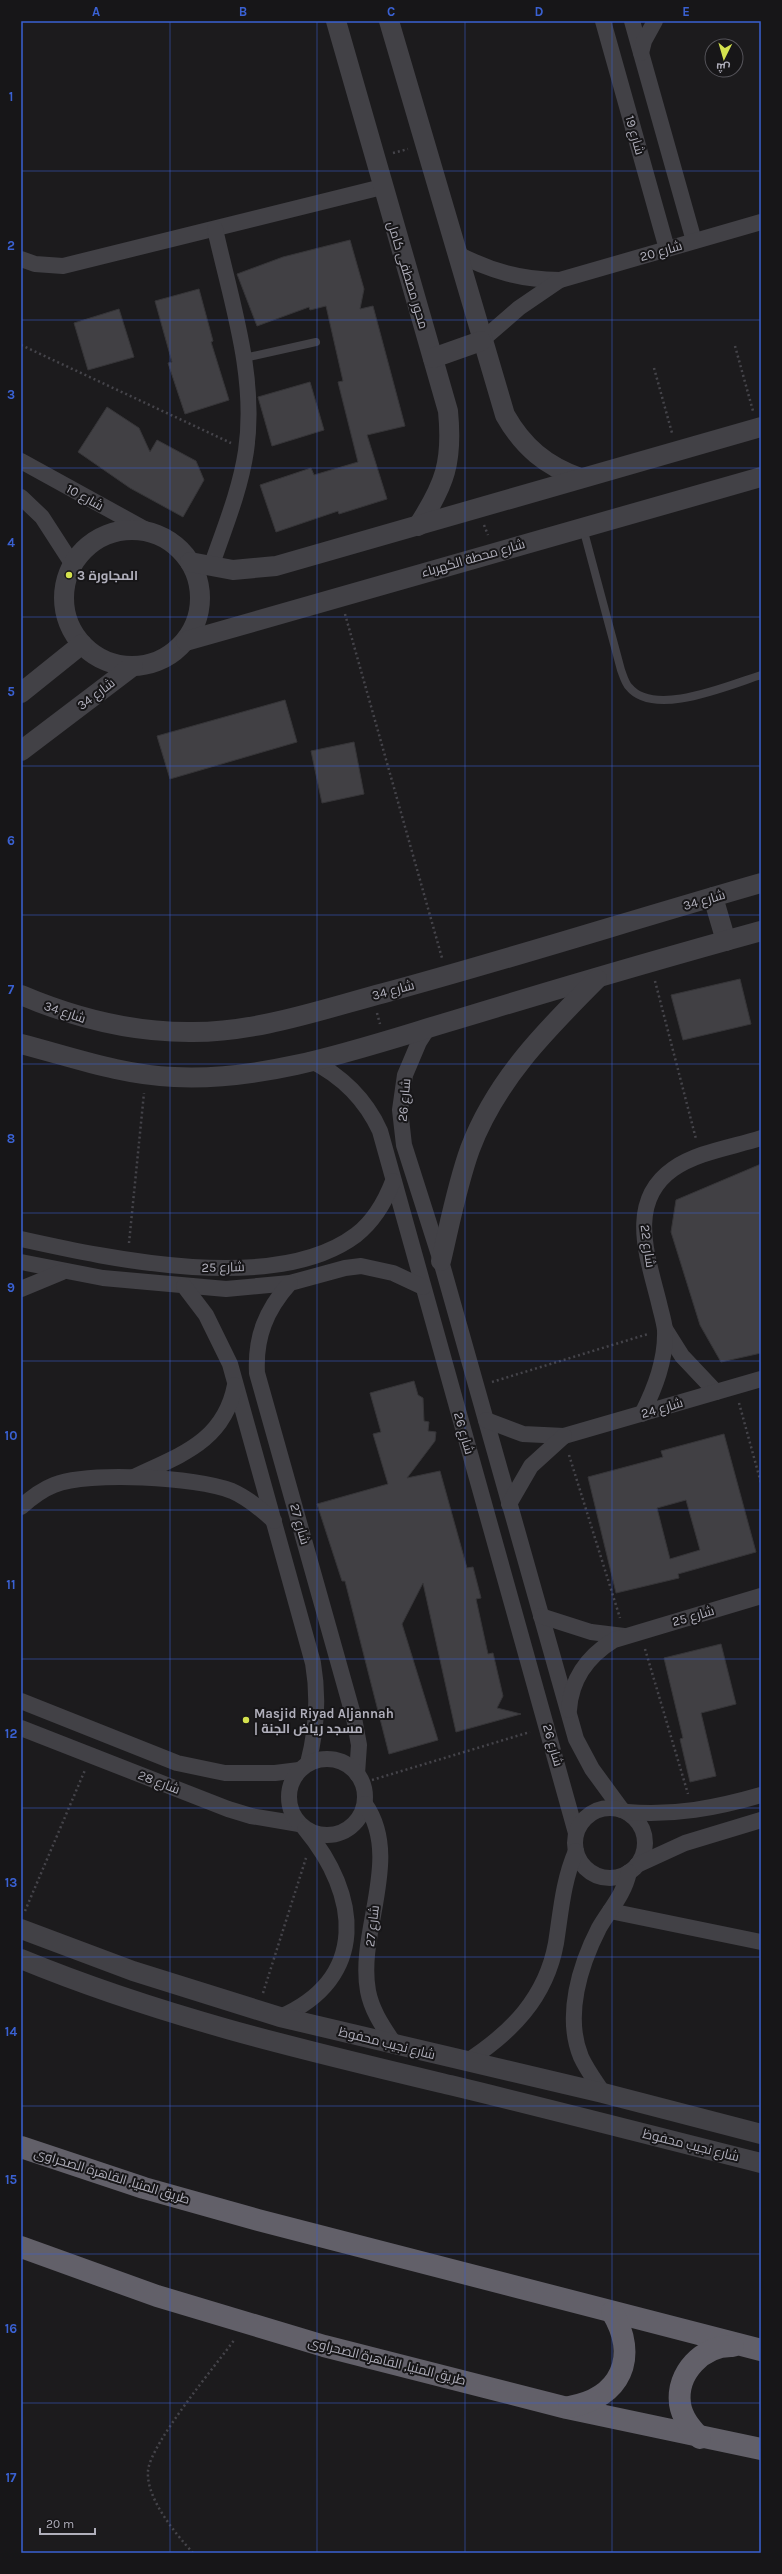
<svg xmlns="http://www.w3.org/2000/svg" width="782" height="2574" font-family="Karla,Cairo,sans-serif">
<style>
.building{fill:#414044;stroke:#363538;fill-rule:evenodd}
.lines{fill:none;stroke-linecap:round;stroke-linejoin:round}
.path{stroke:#45444a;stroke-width:2.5;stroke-dasharray:2 3;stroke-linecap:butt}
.service{stroke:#424146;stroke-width:8}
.minor{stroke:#424146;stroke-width:16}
.tertiary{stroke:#424146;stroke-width:20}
.trunk{stroke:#626069;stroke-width:22}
.grid{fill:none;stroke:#3a61d2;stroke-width:1;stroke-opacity:0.55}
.poi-dot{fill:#d4e24e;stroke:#171618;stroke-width:1.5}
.labels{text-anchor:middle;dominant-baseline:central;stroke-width:4;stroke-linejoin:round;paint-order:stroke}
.street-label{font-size:13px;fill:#b0afbb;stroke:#171618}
.poi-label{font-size:13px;font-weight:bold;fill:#b0afbb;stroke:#171618;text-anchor:start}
.neatline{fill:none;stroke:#3a61d2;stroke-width:1.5}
.grid-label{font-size:13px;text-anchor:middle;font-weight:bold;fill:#3a61d2}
</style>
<rect width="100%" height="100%" fill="#1c1b1d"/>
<!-- building -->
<g class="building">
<polygon points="350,240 364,289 360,309 373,306 405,426 367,435 387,499 339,514 338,511 276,532 260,485 311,468 314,475 358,462 338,382 343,381 326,306 310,310 309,307 257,326 237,274 283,257"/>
<polygon points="199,289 213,341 211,342 229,400 185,414 168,363 172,362 155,301"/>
<polygon points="119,309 134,357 88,370 74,323"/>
<polygon points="310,382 324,430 272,446 258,397"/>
<polygon points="107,407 139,428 150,452 157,440 196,461 204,480 183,517 130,488 78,452"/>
<polygon points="285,700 297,742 170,779 157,736"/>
<polygon points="354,742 364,794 322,803 311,751"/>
<polygon points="740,979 751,1024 683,1040 671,995"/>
<polygon points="761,1164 761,1353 721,1362 700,1325 671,1232 676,1200"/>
<polygon points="414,1381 418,1395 423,1398 424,1421 429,1422 428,1431 436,1432 435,1441 407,1478 440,1471 467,1568 473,1567 481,1598 476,1599 488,1654 493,1653 503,1696 497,1708 521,1714 456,1732 423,1583 402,1624 438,1740 389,1754 345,1581 342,1581 317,1504 388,1484 373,1434 381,1432 370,1393"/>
<path d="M724 1434 756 1552 678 1574 679 1578 616 1593 588 1477 663 1457 661 1451ZM686 1500 700 1550 670 1559 657 1508Z"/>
<polygon points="721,1644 736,1704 701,1713 716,1776 690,1782 680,1739 683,1738 664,1658"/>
</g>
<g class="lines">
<!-- path -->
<g class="path">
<polyline points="393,153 408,149"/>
<polyline points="21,345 231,443"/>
<polyline points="735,346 753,411"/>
<polyline points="654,368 672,433"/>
<polyline points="484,525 488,535"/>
<polyline points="345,614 442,958"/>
<polyline points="655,981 696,1139"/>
<polyline points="377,1013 380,1024"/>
<polyline points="129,1243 144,1093"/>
<polyline points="492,1382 648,1334"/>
<polyline points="739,1403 761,1483"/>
<polyline points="569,1455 620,1618"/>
<polyline points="645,1649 688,1794"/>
<polyline points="372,1780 530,1732"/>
<polyline points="25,1911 85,1770"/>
<polyline points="263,1993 306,1858"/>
<path d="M193 2553C176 2534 146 2499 148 2471 150 2444 216 2365 235 2339"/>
</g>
<!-- service -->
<g class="service">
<polyline points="244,358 316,342"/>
<path d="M583 528 621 670C623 675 625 683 629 687 654 718 729 685 761 675"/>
</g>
<!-- minor -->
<g class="minor">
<polyline points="603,21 667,249"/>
<polyline points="632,21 694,241"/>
<polyline points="641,53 644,41 655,21"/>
<path d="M456 253C490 271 522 280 560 280"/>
<polyline points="21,259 35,264 63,266 382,187"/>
<polyline points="481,341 519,308 560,280 761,222"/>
<polyline points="21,461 150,532"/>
<polyline points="21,497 42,517 73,565"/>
<path d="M211 567C224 529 240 491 246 451 257 376 231 301 215 229"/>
<polyline points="428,1028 419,1042 405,1075 400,1110 404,1145 441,1261 576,1739 592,1769 622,1810"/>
<path d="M310 1060C342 1076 365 1098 380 1131L576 1833"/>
<path d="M21 1239C111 1259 276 1295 356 1235 374 1221 385 1202 393 1181"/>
<polyline points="21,1262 103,1278 226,1289 290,1283 345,1268 361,1266 393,1273 423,1287"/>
<path d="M290 1283C266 1310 255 1337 257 1373L354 1718 359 1745 357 1774"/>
<path d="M184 1286 206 1315 230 1364 313 1663C319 1698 317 1729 308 1763"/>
<polyline points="21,1289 62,1272"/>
<polyline points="665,1329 682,1356 716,1392"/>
<path d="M642 1414C655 1388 666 1360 665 1330 664 1321 661 1312 659 1303 648 1258 626 1202 673 1169 697 1152 733 1147 761 1138"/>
<polyline points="486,1420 523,1434 564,1436 761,1379"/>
<path d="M134 1477C180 1455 224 1442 235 1385"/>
<polyline points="509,1504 531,1466 564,1436"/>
<path d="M21 1507C31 1498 41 1490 54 1485 89 1471 196 1477 232 1491 248 1498 261 1509 274 1521"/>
<polyline points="541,1616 591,1632 624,1636"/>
<polyline points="21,1701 177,1763 225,1773 275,1773 299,1770"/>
<path d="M569 1710C571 1679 588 1656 614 1640L761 1596"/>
<polyline points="21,1728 228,1809 251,1816 299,1824"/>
<circle cx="327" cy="1797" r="38"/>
<path d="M365 1804C403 1858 357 1931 368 1991 372 2012 384 2028 395 2045"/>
<circle cx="610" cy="1843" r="35"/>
<path d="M627 1812C674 1816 716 1808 761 1795"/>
<polyline points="637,1865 685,1843 761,1820"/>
<polyline points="610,1911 761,1942"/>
<path d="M280 2017C369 1978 360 1895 305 1829"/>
<path d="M466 2062C511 2033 546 1998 556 1943 561 1911 563 1881 576 1851"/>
<path d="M603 2093C596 2082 587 2070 581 2057 564 2016 580 1965 599 1928 610 1909 624 1895 629 1872"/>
</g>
<!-- tertiary -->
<g class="tertiary">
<path d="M336 21 448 411C453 462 445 484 418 526"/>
<path d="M389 21 505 415C523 447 546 466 580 478"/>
<polyline points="433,358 481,341"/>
<circle cx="132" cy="598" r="68"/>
<polyline points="190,562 233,570 276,566 761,427"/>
<polyline points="186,641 761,477"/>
<polyline points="21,693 82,644"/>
<polyline points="21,751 133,666"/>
<polyline points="713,897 726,941"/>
<path d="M21 995C75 1018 130 1032 189 1032 255 1033 320 1010 384 993 510 959 635 919 761 883"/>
<path d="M21 1044C72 1057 121 1075 174 1077 268 1082 367 1046 455 1020 557 989 659 959 761 931"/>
<path d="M441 1261C450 1223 457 1185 470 1149 496 1080 546 1030 597 979"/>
<polyline points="21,1929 133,1971 280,2017 603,2093 761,2134"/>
<path d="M21 1959C162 2017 303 2050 450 2085 554 2110 657 2137 761 2163"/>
</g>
<!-- trunk -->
<g class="trunk">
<polyline points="21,2147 144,2188 258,2220 761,2350"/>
<polyline points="21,2247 157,2296 324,2346 567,2408 761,2449"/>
<path d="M569 2407C621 2398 639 2357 612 2312"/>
<path d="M700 2438C691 2428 682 2418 680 2404 676 2373 703 2345 733 2346"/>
</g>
</g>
<!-- grid -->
<path class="grid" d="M170 21V2553M317 21V2553M465 21V2553M612 21V2553M21 171H761M21 320H761M21 468H761M21 617H761M21 766H761M21 915H761M21 1064H761M21 1213H761M21 1361H761M21 1510H761M21 1659H761M21 1808H761M21 1957H761M21 2106H761M21 2254H761M21 2403H761"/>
<!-- markers -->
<g class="poi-dot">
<circle cx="69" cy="575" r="4"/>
<circle cx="246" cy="1720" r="4"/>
</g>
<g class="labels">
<!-- street labels -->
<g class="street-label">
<text transform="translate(635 135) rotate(74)">شارع 19</text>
<text transform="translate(661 251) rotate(-16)">شارع 20</text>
<text transform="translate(408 275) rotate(73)">محور مصطفى كامل</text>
<text transform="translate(85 497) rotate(29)">شارع 10</text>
<text transform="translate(473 558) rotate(-16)">شارع محطة الكهرباء</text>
<text transform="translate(96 694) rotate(-37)">شارع 34</text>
<text transform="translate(704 900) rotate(-16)">شارع 34</text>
<text transform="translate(393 990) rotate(-15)">شارع 34</text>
<text transform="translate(65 1012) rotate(19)">شارع 34</text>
<text transform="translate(404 1100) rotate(-85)">شارع 26</text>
<text transform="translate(648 1246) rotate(82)">شارع 22</text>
<text transform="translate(223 1267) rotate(-1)">شارع 25</text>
<text transform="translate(662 1408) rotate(-16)">شارع 24</text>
<text transform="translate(464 1433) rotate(74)">شارع 26</text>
<text transform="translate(300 1524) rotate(74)">شارع 27</text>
<text transform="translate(693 1616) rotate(-16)">شارع 25</text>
<text transform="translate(553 1745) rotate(74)">شارع 26</text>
<text transform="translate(159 1782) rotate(21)">شارع 28</text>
<text transform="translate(372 1926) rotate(-83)">شارع 27</text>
<text transform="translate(387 2043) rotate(14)">شارع نجيب محفوظ</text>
<text transform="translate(691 2145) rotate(14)">شارع نجيب محفوظ</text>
<text transform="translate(112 2176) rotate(17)">طريق المنيا, القاهرة الصحراوى</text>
<text transform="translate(387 2361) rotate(14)">طريق المنيا, القاهرة الصحراوى</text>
</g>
<!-- poi labels -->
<g class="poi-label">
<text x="77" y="575">المجاورة 3</text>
<text x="254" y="1713">Masjid Riyad Aljannah<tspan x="254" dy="15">| مسجد رياض الجنة</tspan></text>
</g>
</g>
<!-- border -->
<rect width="782" height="2574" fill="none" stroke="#171618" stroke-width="44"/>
<!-- north arrow -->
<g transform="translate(724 58) rotate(185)"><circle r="19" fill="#171618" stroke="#545359"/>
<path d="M0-3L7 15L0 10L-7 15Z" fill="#d4e24e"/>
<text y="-6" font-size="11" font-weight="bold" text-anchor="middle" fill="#b0afbb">ش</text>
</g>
<!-- scale -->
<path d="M40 2528v6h55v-6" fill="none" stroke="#b0afbb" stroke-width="2"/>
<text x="46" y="2528" font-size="12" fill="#b0afbb" stroke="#171618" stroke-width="3" paint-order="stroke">20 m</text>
<rect x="22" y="22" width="738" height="2530" class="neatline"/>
<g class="grid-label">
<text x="96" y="16">A</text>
<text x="243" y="16">B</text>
<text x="391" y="16">C</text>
<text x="539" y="16">D</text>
<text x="686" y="16">E</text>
<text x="11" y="101">1</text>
<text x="11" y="250">2</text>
<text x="11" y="399">3</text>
<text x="11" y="547">4</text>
<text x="11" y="696">5</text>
<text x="11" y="845">6</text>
<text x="11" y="994">7</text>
<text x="11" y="1143">8</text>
<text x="11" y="1292">9</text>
<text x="11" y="1440">10</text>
<text x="11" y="1589">11</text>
<text x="11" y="1738">12</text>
<text x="11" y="1887">13</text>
<text x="11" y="2036">14</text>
<text x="11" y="2184">15</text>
<text x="11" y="2333">16</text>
<text x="11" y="2482">17</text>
</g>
</svg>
